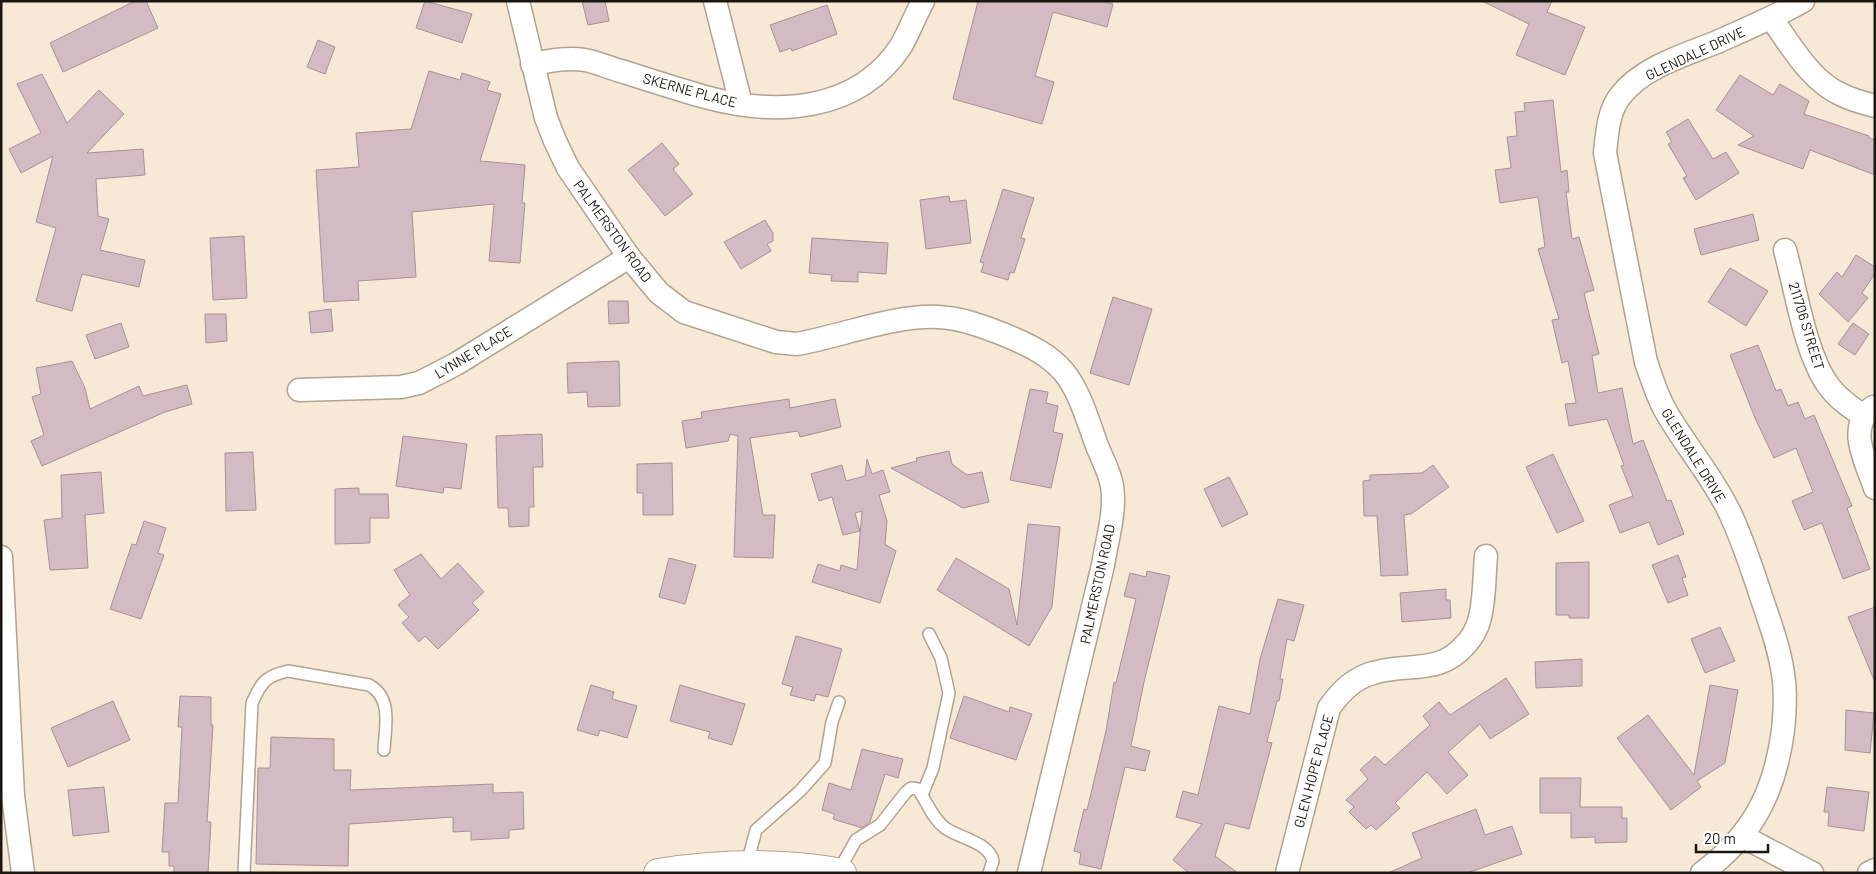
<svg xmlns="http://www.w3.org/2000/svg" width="1876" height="874" font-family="Barlow,sans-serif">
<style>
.building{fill:#d3bac3;stroke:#a89099}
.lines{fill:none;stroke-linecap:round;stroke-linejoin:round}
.service-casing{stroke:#b1a390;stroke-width:14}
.minor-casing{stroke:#b1a390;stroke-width:25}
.secondary-casing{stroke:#b1a390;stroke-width:30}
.service{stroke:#fff;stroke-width:11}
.minor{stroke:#fff;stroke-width:22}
.secondary{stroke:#fff;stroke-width:28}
.labels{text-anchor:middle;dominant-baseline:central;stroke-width:4;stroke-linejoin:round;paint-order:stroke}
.street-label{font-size:14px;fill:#1b160f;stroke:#fff}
</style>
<rect width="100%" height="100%" fill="#f8e9d6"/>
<!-- building -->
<g class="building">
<polygon points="135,1 146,1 158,28 63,72 50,43"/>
<polygon points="425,1 472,14 462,43 416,28"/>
<polygon points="582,1 605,1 609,21 588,25"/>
<polygon points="978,1 1101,1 1113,4 1107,27 1053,12 1035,76 1054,82 1042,124 953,99"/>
<polygon points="1482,1 1552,1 1547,12 1585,27 1565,75 1516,55 1529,24"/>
<polygon points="827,5 837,34 792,51 791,48 780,52 770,25"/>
<polygon points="318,40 335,47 325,74 307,67"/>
<polygon points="429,71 460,80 462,73 490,82 487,90 501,94 480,161 525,165 522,203 525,203 520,263 489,261 494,204 412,212 416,277 358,281 359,300 324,302 316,170 359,167 356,133 411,129"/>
<polygon points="42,74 67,123 99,90 124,114 87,153 143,149 145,175 96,179 98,216 109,219 100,250 145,260 139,287 82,274 72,311 36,301 56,228 36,222 53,156 21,173 9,149 41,133 17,84"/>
<polygon points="1740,75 1773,95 1780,84 1809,101 1804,114 1869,136 1869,138 1875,140 1875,175 1810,150 1803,169 1738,145 1754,136 1716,110"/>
<polygon points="1553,100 1561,172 1567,170 1569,192 1566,192 1572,239 1579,237 1594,290 1584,293 1599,354 1592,356 1598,393 1622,388 1633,444 1643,440 1667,501 1671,500 1684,534 1658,545 1649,522 1620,533 1609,505 1633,496 1621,466 1624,465 1607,419 1569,426 1565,404 1576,403 1568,361 1562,363 1552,320 1559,319 1538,249 1545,247 1538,197 1500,203 1495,170 1511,168 1507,137 1517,136 1515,112 1525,111 1524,103"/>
<polygon points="1688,119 1713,159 1726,152 1739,173 1696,200 1683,178 1687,176 1668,144 1672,142 1666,132"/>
<polygon points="662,143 679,164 673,169 693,194 665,216 628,170"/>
<polygon points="1003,189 1034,198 1021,238 1025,239 1014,273 1010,272 1008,280 981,272 984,263 980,262"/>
<polygon points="949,196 950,202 966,200 971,243 926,249 920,200"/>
<polygon points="1753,214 1759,240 1701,255 1694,229"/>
<polygon points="765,220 773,233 773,241 767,244 771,251 741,269 724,242"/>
<polygon points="244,236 247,298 213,300 210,238"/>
<polygon points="812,238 888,243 886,274 858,272 858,282 831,281 832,275 809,273"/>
<polygon points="1856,255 1875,267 1875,273 1862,293 1868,298 1848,322 1819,294 1837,272 1842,277"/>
<polygon points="1730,268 1768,291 1746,326 1708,302"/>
<polygon points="1113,297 1152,309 1129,385 1090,373"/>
<polygon points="608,301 628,301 629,323 609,324"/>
<polygon points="331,309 333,331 311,333 309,312"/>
<polygon points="205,314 226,314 227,341 206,343"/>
<polygon points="121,323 129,347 95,359 86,335"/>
<polygon points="1853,323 1869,334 1855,355 1838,344"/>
<polygon points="1758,345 1776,391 1781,389 1788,406 1798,402 1805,419 1814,415 1852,506 1847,508 1870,569 1843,579 1822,523 1804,530 1792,501 1813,492 1796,448 1774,458 1755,418 1730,355"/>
<polygon points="72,361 85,388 90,409 139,386 143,396 187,385 192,404 165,412 42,466 31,441 44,435 32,397 41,394 36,368"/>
<polygon points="619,361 620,406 588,407 587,392 568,393 567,363"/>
<polygon points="1030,389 1048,392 1046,403 1058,406 1053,432 1063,434 1051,488 1010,480"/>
<polygon points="789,399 790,408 835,399 841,427 800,437 798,431 750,438 763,515 775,515 773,558 734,557 738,436 730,434 728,441 686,448 682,421 702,418 701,412"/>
<polygon points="542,434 543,467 533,467 534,507 529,507 529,526 509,527 508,508 498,508 496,436"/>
<polygon points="403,436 467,444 461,489 444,487 443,493 396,486"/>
<polygon points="949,451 952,464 967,475 982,472 989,502 963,508 891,468 917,461 916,458"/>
<polygon points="253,452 256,510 226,511 225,453"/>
<polygon points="1553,454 1584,521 1557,533 1526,467"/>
<polygon points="867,459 872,474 883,470 890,492 879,495 887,521 885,544 896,551 880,603 812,582 818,564 840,571 841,565 857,570 862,511 855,513 860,531 843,535 832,497 819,501 811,474 842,465 846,481 865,476"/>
<polygon points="672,463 673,515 643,515 643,493 637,493 637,464"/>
<polygon points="1433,465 1449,487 1411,514 1404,515 1408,575 1381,576 1377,516 1364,516 1363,481 1370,480 1370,475 1422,473"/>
<polygon points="101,472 104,513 85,515 88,568 50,570 44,520 62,518 61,475"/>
<polygon points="1229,477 1248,514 1222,527 1204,489"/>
<polygon points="359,488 359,494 388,494 389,518 370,518 370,543 335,544 335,489"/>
<polygon points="144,521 166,528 158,553 164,555 141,619 110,609 132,544 136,545"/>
<polygon points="1028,524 1060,527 1052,607 1029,646 937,590 956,558 1009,589 1017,625"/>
<polygon points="421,554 441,579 458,563 484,592 472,603 479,610 438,649 425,636 419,642 402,623 409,617 398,605 410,595 394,570"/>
<polygon points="1678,555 1686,577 1682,578 1688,595 1668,603 1652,565"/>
<polygon points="669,558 696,565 685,604 659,597"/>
<polygon points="1589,562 1589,618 1569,618 1569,615 1556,615 1556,563"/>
<polygon points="1147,571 1170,576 1144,682 1131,746 1150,751 1145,771 1125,767 1101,869 1079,864 1081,853 1074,851 1084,809 1087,810 1106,731 1114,682 1116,683 1136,599 1124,596 1130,573 1146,577"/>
<polygon points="1446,589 1446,600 1450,600 1451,618 1402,622 1400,593"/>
<polygon points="1278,599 1304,605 1294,641 1287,639 1280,679 1283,679 1279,701 1277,701 1267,742 1272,743 1249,829 1225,823 1215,856 1238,873 1189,873 1173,860 1202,824 1176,817 1183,791 1198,795 1219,706 1250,714 1260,659"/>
<polygon points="1875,607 1875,680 1874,680 1848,617"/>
<polygon points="1720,627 1735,661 1705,673 1691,639"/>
<polygon points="796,636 842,649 828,697 816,694 814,701 790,695 793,687 782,684"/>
<polygon points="1582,659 1582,686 1536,688 1535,662"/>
<polygon points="1506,678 1529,714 1490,739 1480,724 1448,752 1468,775 1447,794 1427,772 1395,803 1400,808 1376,830 1371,825 1366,829 1349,812 1354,807 1346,800 1368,779 1360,770 1375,756 1385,765 1430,725 1423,716 1439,702 1450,715"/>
<polygon points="591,685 614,692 612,699 637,706 627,738 600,730 598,736 577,730"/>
<polygon points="680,685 745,704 732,745 708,738 710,732 670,721"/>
<polygon points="1710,685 1738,690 1725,763 1697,781 1701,787 1671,810 1617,738 1648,715 1694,775"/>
<polygon points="180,696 211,697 211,725 213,725 207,822 211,822 208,873 174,873 174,866 169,866 169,852 162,852 165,803 178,803 182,727 178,727"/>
<polygon points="964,696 1009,712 1010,707 1032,714 1016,760 950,738"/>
<polygon points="113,701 130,740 68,767 51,728"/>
<polygon points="1846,710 1874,713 1870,753 1845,750"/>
<polygon points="271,737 334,739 334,770 351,770 350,790 493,784 493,793 523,792 524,829 509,830 509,838 471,840 471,831 453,832 453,817 349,824 348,866 256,864 258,768 270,768"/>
<polygon points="862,749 903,759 898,778 885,774 870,822 862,828 833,819 835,814 822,810 829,783 851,790"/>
<polygon points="1540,778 1581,778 1580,807 1622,807 1622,818 1627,818 1627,842 1595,843 1595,837 1571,838 1571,813 1540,813"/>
<polygon points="104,787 109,832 73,836 68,790"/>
<polygon points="1827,787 1869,792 1864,831 1828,826 1829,812 1824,812"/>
<polygon points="1476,809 1485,835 1512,826 1522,854 1467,873 1388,873 1422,858 1412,833"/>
</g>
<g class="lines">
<!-- service casing -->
<g class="service-casing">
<g id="service">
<polyline points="922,795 933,768 949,693 941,658 929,634"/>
<polyline points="747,864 756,830 800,791 825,763 832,722 839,702"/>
<path d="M838 872 856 840 880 825 906 792 911 788 918 789C927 802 932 818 945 828 959 838 989 842 993 861L989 873"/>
<path d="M244 873 252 703C261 683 265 676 288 671L369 685C393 698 385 727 384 750"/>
</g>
</g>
<!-- minor casing -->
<g class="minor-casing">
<g id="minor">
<path d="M518 1 546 118 555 141 568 168 629 257 659 293 684 312 776 342 797 344C841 336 894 315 938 317 960 318 979 325 1000 333 1068 360 1073 377 1096 443 1101 457 1110 472 1112 486 1116 511 1107 540 1103 565L1029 873"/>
<polyline points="715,1 741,104"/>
<path d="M1771 18C1791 45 1810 81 1842 95 1852 100 1864 103 1875 106"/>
<path d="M532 64C549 61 567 57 585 60 597 62 609 68 621 71 649 80 677 89 705 97 775 116 857 113 901 46 909 32 915 16 923 1"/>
<path d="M1785 250C1796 290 1805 353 1828 385 1837 398 1850 407 1862 415"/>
<polyline points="299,390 401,387 419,383 456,364 629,257"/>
<path d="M1873 407C1846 428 1866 461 1875 488"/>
<polyline points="1,557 13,796 23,873"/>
<polyline points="1742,836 1812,873"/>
<path d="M1287 873 1329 708C1340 692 1354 678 1373 673 1408 662 1439 676 1466 644 1471 639 1477 629 1479 621 1485 601 1484 577 1486 556"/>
<path d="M1702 873C1753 835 1775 792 1783 730 1785 711 1786 692 1783 674 1779 645 1768 618 1759 590 1750 563 1741 535 1728 509 1712 477 1690 451 1671 420 1659 402 1653 382 1646 362L1605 153C1607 134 1608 111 1621 95 1643 67 1685 55 1717 42 1746 29 1775 17 1803 1"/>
<polyline points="1869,873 1875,870"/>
</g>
</g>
<!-- secondary casing -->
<g class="secondary-casing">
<path id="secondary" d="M658 873C718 864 782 861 842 873"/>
</g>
<!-- service -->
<use href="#service" class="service"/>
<!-- minor -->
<use href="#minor" class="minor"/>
<!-- secondary -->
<use href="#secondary" class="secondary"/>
</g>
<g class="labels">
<!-- street labels -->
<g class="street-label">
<text transform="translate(1695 53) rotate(-25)">GLENDALE DRIVE</text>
<text transform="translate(690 90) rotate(15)">SKERNE PLACE</text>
<text transform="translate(613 231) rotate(54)">PALMERSTON ROAD</text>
<text transform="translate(1807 326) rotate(73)">211706 STREET</text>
<text transform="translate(473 352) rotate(-31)">LYNNE PLACE</text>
<text transform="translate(1694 455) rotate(58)">GLENDALE DRIVE</text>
<text transform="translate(1097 584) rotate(-78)">PALMERSTON ROAD</text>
<text transform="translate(1313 771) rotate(-75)">GLEN HOPE PLACE</text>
</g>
</g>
<!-- border -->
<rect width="1876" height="874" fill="none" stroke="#1b160f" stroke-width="5"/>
<!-- scale -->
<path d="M1696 844v8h72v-8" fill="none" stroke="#1b160f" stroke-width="2.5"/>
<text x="1704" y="844" font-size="15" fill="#1b160f" stroke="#ffffff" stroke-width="4" paint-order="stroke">20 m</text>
</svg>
